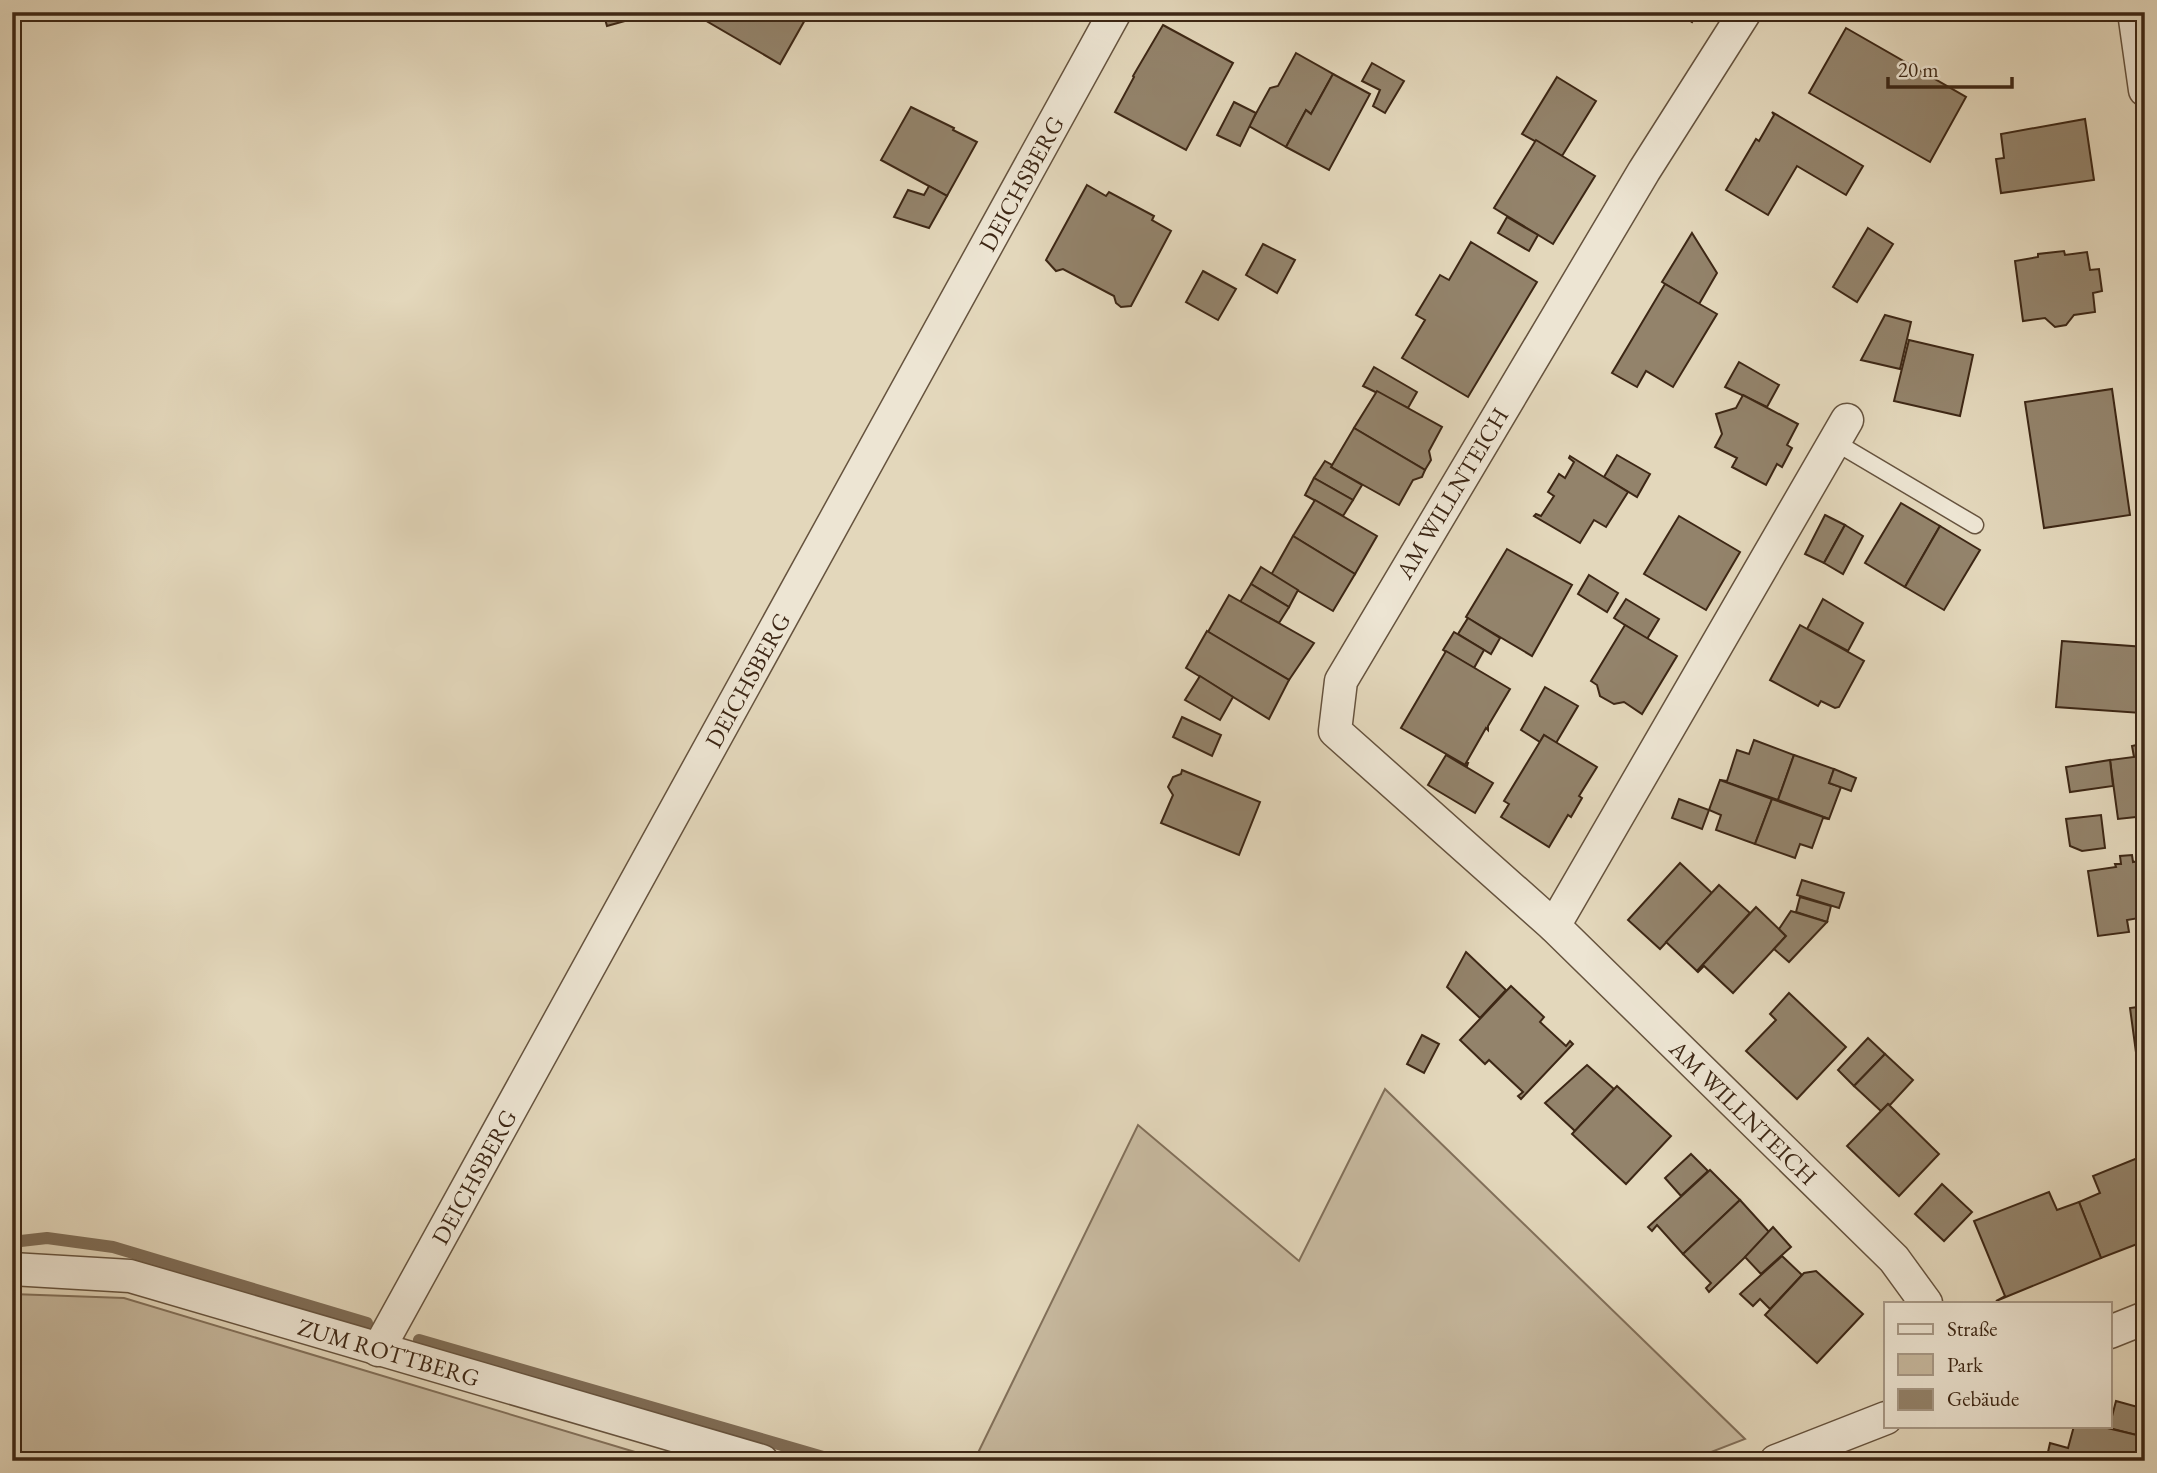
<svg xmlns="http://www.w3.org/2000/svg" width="2157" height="1473" font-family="'EB Garamond',serif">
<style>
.green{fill:#c7b99f;stroke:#82705a;stroke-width:2}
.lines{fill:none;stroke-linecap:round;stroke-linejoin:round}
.stream{stroke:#7f6d57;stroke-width:12}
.building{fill:#93836b;stroke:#3d2715;stroke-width:2}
.lane-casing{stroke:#66533e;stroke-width:19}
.street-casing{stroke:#66533e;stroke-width:35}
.lane{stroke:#ede5d3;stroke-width:16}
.street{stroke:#ede5d3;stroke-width:32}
.labels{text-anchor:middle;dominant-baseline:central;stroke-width:5;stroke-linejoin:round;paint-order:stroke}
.street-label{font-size:24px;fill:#3d2715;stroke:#ede5d3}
</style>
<rect width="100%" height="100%" fill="#e3d7bb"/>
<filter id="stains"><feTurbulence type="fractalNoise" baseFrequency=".00286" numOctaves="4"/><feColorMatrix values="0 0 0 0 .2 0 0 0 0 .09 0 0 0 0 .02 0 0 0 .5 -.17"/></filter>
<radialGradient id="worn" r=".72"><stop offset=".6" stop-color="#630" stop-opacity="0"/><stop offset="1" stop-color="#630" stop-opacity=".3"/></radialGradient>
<!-- green -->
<g class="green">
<polygon points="1385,1089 1745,1439 1688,1461 974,1461 1138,1125 1299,1261"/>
<polygon points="12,1294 124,1298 665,1461 12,1461"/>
</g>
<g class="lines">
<!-- stream -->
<g class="stream">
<polyline points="12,1242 47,1238 113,1247 367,1323"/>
<polyline points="419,1340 837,1461"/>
</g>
</g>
<!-- building -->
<g class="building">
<polygon points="603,12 657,12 607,26"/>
<polygon points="691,12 796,12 806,18 780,64"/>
<polygon points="1663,12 1698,12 1692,22 1677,12 1673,18"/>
<polygon points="1163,25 1233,63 1186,150 1115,112 1134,77 1133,76"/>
<polygon points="1846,28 1966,97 1930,162 1809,93"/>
<polygon points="1296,53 1333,74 1311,114 1306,110 1286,147 1249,126 1270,88 1278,86"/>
<polygon points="1372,63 1404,81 1385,113 1373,106 1380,90 1362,81"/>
<polygon points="1333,74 1370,94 1329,170 1286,147 1306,110 1311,114"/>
<polygon points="1557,77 1596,101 1562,156 1522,134"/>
<polygon points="1234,102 1256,113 1240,146 1217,135"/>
<polygon points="911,107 954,128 953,130 977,142 947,196 881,160"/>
<polygon points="1772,112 1863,166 1846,195 1797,166 1768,215 1726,190 1756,139 1759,141 1774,115"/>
<polygon points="2085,119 2094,180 2001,193 1996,159 2004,158 2001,134"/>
<polygon points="1536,140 1595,176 1553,244 1494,208"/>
<polygon points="1087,185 1106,196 1109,192 1154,216 1152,220 1171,231 1131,306 1121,307 1116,303 1114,296 1063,269 1056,271 1046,260"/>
<polygon points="929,186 947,196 929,228 894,217 908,190 924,195"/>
<polygon points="1507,217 1538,235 1529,251 1498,233"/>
<polygon points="1868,228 1893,244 1857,302 1833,287"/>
<polygon points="1692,233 1717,273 1699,304 1662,282"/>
<polygon points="1471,242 1537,282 1468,397 1402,358 1425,320 1416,315 1440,275 1449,280"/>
<polygon points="1263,244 1295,260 1277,293 1246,275"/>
<polygon points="2064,251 2065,255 2087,252 2090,270 2099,269 2102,291 2093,293 2095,312 2074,315 2066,325 2055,327 2045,318 2023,321 2015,261 2038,257 2038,254"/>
<polygon points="1203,271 1236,289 1218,320 1186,302"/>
<polygon points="1665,284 1717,314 1673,387 1646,371 1637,387 1612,373"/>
<polygon points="1885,315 1911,322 1900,369 1861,360"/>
<polygon points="1909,340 1973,355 1960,416 1894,401"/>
<polygon points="1739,362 1779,385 1767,407 1725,387"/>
<polygon points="1374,367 1417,392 1408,408 1363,386"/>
<polygon points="2112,389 2130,515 2044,528 2025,402"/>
<polygon points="1377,391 1442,427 1429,451 1431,460 1425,470 1354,428"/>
<polygon points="1743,395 1798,424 1787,445 1792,448 1782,467 1777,464 1766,485 1732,467 1737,458 1715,447 1722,434 1716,414 1736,408"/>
<polygon points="1354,428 1425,470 1422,477 1413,480 1399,505 1331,467"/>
<polygon points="1617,455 1650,474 1637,497 1604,477"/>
<polygon points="1570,456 1628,492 1606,527 1594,520 1580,543 1534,516 1536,514 1541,516 1554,496 1548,492 1559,474 1565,478 1574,462 1569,458"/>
<polygon points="1325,461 1332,465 1331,467 1362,485 1353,500 1314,478"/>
<polygon points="1314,478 1353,500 1343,516 1305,495"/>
<polygon points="1315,500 1377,536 1355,574 1293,536"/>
<polygon points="1901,503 1940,526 1905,587 1865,563"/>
<polygon points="1825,515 1845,525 1824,563 1805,554"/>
<polygon points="1679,516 1740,552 1706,610 1644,574"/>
<polygon points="1845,525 1863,536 1843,574 1824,563"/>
<polygon points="1940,526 1980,550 1944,610 1905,587"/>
<polygon points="1293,536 1355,574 1333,611 1271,575"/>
<polygon points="1507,549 1572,585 1532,656 1466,617"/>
<polygon points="1261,567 1298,590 1289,607 1251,584"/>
<polygon points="1589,575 1618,593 1607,612 1578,594"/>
<polygon points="1251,584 1289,607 1279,623 1240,602"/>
<polygon points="1229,595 1314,643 1289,680 1208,632"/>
<polygon points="1626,599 1659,619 1647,639 1614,618"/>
<polygon points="1823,599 1863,623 1848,651 1807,629"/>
<polygon points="1468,618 1500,638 1491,654 1458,634"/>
<polygon points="1625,625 1677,656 1642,714 1624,702 1614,704 1600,696 1597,685 1591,681"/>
<polygon points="1800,625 1864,661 1839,707 1835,708 1821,701 1818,706 1770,680"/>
<polygon points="1207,631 1289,680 1269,719 1186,668"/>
<polygon points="1454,632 1484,650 1474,668 1443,650"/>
<polygon points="2062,641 2145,647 2141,713 2056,707"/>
<polygon points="1446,651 1510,689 1488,726 1488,730 1486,728 1466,763 1468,763 1467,766 1401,728"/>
<polygon points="1200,676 1233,697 1220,720 1185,700"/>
<polygon points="1545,687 1578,706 1556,743 1544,735 1540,742 1521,730"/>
<polygon points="1182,717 1221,735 1212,756 1173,737"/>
<polygon points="1544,735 1597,767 1579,796 1582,798 1571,817 1568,815 1549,847 1501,817 1509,804 1504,801"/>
<polygon points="1754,740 1794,755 1778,800 1720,780 1727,781 1737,750 1749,754"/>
<polygon points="2145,743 2145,816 2118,819 2110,760 2134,757 2132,746"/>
<polygon points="1446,755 1493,783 1475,813 1428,785"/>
<polygon points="1794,755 1834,769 1829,783 1841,787 1829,819 1778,800"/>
<polygon points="2110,760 2113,786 2070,792 2066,767"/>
<polygon points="1834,769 1856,778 1851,791 1829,783"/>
<polygon points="1182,770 1260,802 1239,855 1161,823 1173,795 1168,787 1173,777 1181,774"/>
<polygon points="1720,780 1772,799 1755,844 1716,830 1721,815 1709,810"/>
<polygon points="1679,799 1709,810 1702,829 1672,818"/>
<polygon points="1772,799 1829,819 1823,818 1812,848 1800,844 1795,858 1755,844"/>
<polygon points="2101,815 2105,848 2082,851 2070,846 2066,819"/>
<polygon points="2132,855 2133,862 2145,860 2145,917 2127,920 2129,932 2098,936 2088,871 2116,867 2115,864 2121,864 2120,856"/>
<polygon points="1680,863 1712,893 1660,949 1628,920"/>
<polygon points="1802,880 1844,893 1839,908 1797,895"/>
<polygon points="1719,885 1750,913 1697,971 1666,942"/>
<polygon points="1800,897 1831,906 1827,922 1796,912"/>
<polygon points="1756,907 1786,936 1733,993 1704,966 1698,972 1697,971"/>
<polygon points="1791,911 1827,922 1789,962 1774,949 1786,936 1779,929"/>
<polygon points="1466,952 1506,990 1480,1018 1447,987"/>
<polygon points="1511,986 1544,1017 1540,1022 1566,1046 1570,1041 1573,1044 1521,1099 1518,1096 1523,1092 1489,1060 1485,1064 1460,1040"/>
<polygon points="1789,993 1846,1047 1797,1099 1746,1051 1776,1020 1770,1014"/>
<polygon points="2145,1006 2145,1082 2140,1082 2130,1008"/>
<polygon points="1422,1035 1439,1044 1424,1073 1407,1064"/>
<polygon points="1868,1038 1885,1054 1854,1086 1838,1070"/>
<polygon points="1885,1054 1913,1080 1890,1105 1888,1104 1881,1111 1854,1086"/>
<polygon points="1587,1065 1614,1089 1575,1131 1545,1103"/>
<polygon points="1617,1086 1671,1136 1626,1184 1572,1134"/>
<polygon points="1888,1104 1939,1154 1899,1196 1847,1146"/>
<polygon points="1691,1154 1708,1171 1681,1196 1665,1178"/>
<polygon points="2145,1155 2145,1241 2101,1258 2079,1202 2100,1193 2093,1176"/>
<polygon points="1710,1170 1740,1200 1683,1254 1657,1225 1652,1231 1648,1227"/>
<polygon points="1942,1184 1972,1212 1944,1241 1915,1214"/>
<polygon points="2049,1192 2057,1210 2079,1202 2101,1258 1996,1301 2005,1296 1974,1221"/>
<polygon points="1740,1200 1770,1233 1709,1292 1706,1288 1711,1283 1683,1254"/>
<polygon points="1773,1227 1791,1247 1761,1274 1745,1257"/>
<polygon points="1782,1256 1802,1275 1770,1309 1760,1299 1753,1306 1740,1294"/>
<polygon points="1816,1271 1863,1314 1817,1363 1765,1315 1804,1273"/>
<polygon points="2116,1401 2145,1409 2144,1437 2109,1428"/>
<polygon points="2074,1426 2099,1426 2145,1437 2140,1461 2046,1461 2050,1443 2068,1448"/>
</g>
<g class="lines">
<!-- lane casing -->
<g class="lane-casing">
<polyline id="lane" points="1835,442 1975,525"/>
</g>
<!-- street casing -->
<g class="street-casing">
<g id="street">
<path id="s1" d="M1745 12 1644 171 1341 681 1335 731 1554 926 1894 1259 1926 1303"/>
<polyline points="2134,12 2145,90"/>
<polyline points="1554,926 1847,420"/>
<path id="s2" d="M12 1269 130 1276 762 1461"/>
<polyline points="2110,1332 2145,1318"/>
<path id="s3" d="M378 1350 1115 12"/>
<polyline points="1776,1461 1886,1418"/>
</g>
</g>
<!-- lane -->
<use href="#lane" class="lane"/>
<!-- street -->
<use href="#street" class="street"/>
</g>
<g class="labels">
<!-- street labels -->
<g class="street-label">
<text stroke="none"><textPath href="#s3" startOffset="1332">DEICHSBERG</textPath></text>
<text transform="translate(1452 493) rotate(-59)">AM WILLNTEICH</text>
<text stroke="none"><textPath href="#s3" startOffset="765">DEICHSBERG</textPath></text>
<text stroke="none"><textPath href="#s1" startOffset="1391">AM WILLNTEICH</textPath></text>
<text stroke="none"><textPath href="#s3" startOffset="198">DEICHSBERG</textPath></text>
<text stroke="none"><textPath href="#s2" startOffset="388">ZUM ROTTBERG</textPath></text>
</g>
</g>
<!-- margin -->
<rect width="2157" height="1473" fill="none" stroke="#e3d7bb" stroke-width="42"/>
<rect x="14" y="14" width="2129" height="1445" fill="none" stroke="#3d2715" stroke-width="3.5"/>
<rect x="21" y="21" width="2115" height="1431" fill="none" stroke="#3d2715" stroke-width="2"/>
<!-- legend -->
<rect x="1884" y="1302" width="228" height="126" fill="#ede5d3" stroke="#a79987" stroke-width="2"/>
<rect x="1898" y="1324" width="35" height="10" fill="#ede5d3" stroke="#a79987" stroke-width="2"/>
<text x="1947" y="1336" font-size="21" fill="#3d2715">Straße</text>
<rect x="1898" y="1354" width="35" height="21" fill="#c7b99f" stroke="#a79987" stroke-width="2"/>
<text x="1947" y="1372" font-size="21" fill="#3d2715">Park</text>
<rect x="1898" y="1389" width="35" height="21" fill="#93836b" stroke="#a79987" stroke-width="2"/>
<text x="1947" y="1406" font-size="21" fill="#3d2715">Gebäude</text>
<!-- scale -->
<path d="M1888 77v10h124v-10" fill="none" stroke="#3d2715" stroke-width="3.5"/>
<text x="1898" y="77" font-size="21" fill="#3d2715" stroke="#ede5d3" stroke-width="5" paint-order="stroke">20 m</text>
<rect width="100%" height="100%" filter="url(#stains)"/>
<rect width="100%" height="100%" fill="url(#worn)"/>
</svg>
